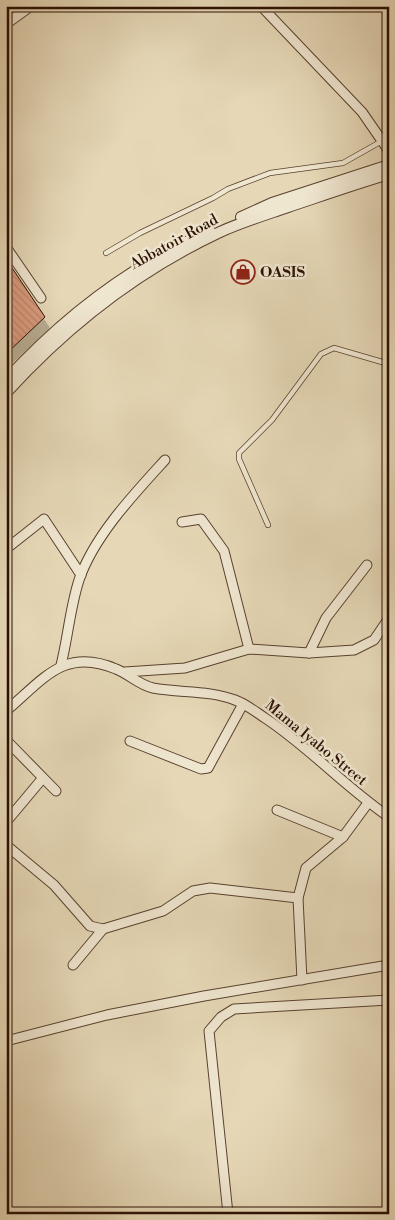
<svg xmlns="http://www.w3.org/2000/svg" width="395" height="1220" font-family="'Libre Bodoni',serif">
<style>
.shadow{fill:#0003}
.building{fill:url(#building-back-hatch);stroke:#2a0f02}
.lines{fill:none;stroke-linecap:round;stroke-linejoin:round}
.service-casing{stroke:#59412f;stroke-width:6}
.minor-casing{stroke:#59412f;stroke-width:11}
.tertiary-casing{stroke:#59412f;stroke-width:12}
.service{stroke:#efe6d0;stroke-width:4.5}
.minor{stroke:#efe6d0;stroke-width:9}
.tertiary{stroke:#efe6d0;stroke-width:10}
.labels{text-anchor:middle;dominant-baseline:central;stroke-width:5;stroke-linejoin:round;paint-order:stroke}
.street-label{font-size:15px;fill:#2a0f02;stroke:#efe6d0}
.poi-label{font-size:15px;font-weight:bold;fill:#2a0f02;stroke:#efe6d0;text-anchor:start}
</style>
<defs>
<pattern id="building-back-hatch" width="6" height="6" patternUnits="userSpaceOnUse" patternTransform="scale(1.25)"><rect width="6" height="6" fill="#da9b7e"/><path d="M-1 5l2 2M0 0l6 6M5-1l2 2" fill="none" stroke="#bb846b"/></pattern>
</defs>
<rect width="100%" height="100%" fill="#e6d8b7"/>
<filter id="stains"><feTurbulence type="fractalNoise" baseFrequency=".004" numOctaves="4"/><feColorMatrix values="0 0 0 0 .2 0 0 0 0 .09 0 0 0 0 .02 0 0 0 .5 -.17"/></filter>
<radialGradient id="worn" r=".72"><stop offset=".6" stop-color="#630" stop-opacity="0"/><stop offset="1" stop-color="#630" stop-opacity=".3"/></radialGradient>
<!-- shadow -->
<polygon class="shadow" points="6,261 50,328 6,369"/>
<!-- building -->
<polygon class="building" points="6,259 45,317 6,354"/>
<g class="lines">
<!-- service casing -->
<g class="service-casing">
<g id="service">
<polyline points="106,253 140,233 213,198 228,189 270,173 343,163 382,141"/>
<polyline points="268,525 239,459 239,453 272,420 321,354 334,348 389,364"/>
</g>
</g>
<!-- minor casing -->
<g class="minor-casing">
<g id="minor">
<polyline points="261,6 362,112 389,151"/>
<polyline points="6,24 31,6"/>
<polyline points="6,247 41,298"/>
<polyline points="182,522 201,519 224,551 249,649"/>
<polyline points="6,549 44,519 81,575"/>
<polyline points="309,653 326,618 367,565"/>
<path d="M61 665C68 637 70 608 79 580 94 536 134 494 165 460"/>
<polyline points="125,672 185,668 249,649 309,653 354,650 374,640 389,618"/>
<path d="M6 711C44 679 64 647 116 669 129 674 139 685 153 688 180 693 209 690 235 700 246 704 256 712 265 718 309 747 345 787 389 817"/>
<polyline points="6,740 56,791"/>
<polyline points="130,741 201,769 208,768 243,704"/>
<polyline points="277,810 343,837"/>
<polyline points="6,822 42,779"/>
<polyline points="6,845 54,885 90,926 103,929 163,911 193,891 210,888 298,898"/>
<polyline points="73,965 103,929"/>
<polyline points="302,980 298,898 306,868 343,837 368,803"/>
<polyline points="6,1041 107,1015 204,996 389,965"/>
<polyline points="228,1214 209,1031 221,1017 234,1009 389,1000"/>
</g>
</g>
<!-- tertiary casing -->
<g class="tertiary-casing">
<g id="tertiary">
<polyline points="241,217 272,203 389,165"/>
<path d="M6 380C64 317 131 265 210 231"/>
<path d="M6 393C66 327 139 270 220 232 242 222 265 215 288 207 321 196 355 184 389 174"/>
</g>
</g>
<!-- service -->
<use href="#service" class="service"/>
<!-- minor -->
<use href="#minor" class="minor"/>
<!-- tertiary -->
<use href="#tertiary" class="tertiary"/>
</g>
<!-- icons -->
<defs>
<g id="shop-ring" transform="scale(1.25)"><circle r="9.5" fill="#efe6d0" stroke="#8f2418" stroke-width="1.5"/><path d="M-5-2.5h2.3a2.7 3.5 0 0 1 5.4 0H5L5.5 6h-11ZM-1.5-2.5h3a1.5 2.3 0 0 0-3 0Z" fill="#8f2418"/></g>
</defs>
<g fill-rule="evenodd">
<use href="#shop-ring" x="243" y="272"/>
</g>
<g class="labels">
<!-- street labels -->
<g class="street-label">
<text transform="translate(174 242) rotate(-29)">Abbatoir Road</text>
<text transform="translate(316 743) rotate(39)">Mama Iyabo Street</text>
</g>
<!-- poi labels -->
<g class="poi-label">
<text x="260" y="272">OASIS</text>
</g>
</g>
<!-- margin -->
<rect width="395" height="1220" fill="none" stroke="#e6d8b7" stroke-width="25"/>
<rect x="8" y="8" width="380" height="1205" fill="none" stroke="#2a0f02" stroke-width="2.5"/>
<rect x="12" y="12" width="370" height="1195" fill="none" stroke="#2a0f02"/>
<rect width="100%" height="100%" filter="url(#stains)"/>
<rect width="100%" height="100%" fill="url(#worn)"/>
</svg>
